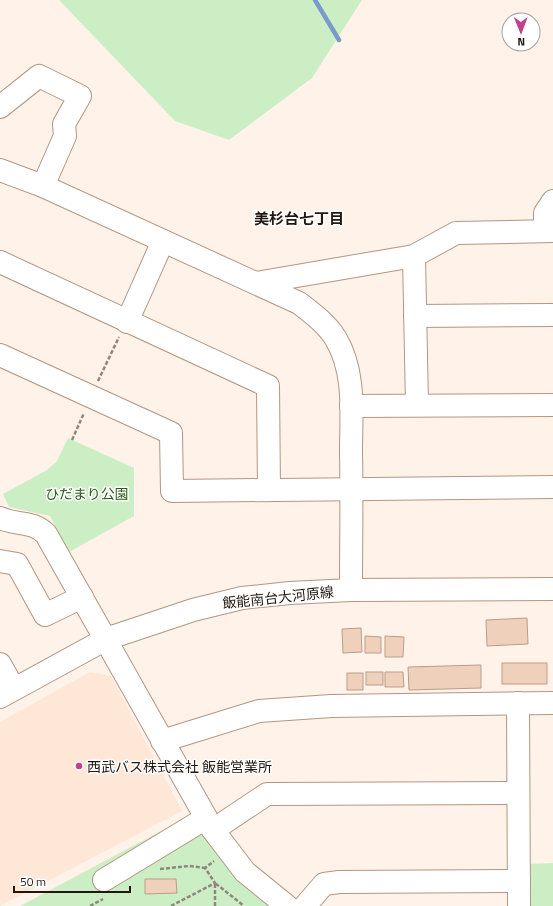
<svg xmlns="http://www.w3.org/2000/svg" width="553" height="906" font-family="'Titillium Web','Noto Sans JP',sans-serif">
<style>
.built{fill:#ffe7d8}
.green{fill:#cceec5}
.lines{fill:none;stroke-linecap:round;stroke-linejoin:round}
.stream{stroke:#799aca;stroke-width:4.5}
.building{fill:#efd0bb;stroke:#bb9d89}
.minor-casing{stroke:#b39682;stroke-width:24}
.path{stroke:#91857d;stroke-width:2.5;stroke-dasharray:4 2;stroke-linecap:butt}
.minor{stroke:#fff;stroke-width:22}
.poi-dot{fill:#c1418a;stroke:#fff;stroke-width:1.5}
.labels{text-anchor:middle;dominant-baseline:central;stroke-width:3;stroke-linejoin:round;paint-order:stroke}
.park-label{font-size:14px;fill:#275a1a;stroke:#fff}
.street-label{font-size:14px;fill:#221710;stroke:#fff}
.poi-label{font-size:14px;fill:#221710;stroke:#fff;text-anchor:start}
.neighbourhood-label{font-size:15px;font-weight:bold;fill:#221710;stroke:#fff}
</style>
<rect width="100%" height="100%" fill="#fff2e9"/>
<!-- built -->
<polygon class="built" points="90,672 111,676 182,811 0,906 0,722"/>
<!-- green -->
<g class="green">
<polygon points="59,0 362,0 312,78 229,140 175,121"/>
<polygon points="68,438 134,468 134,516 69,552 50,516 9,507 3,494 47,470 57,461"/>
<polygon points="193,814 276,906 20,906"/>
<polygon points="553,863 553,906 526,906 525,864"/>
</g>
<g class="lines">
<!-- stream -->
<polyline class="stream" points="315,0 339,40"/>
</g>
<!-- building -->
<g class="building">
<polygon points="527,618 528,644 487,646 486,620"/>
<polygon points="361,628 362,652 343,653 342,629"/>
<polygon points="365,636 381,637 381,653 365,653"/>
<polygon points="385,636 404,637 403,657 385,657"/>
<rect x="502" y="663" width="45" height="21"/>
<polygon points="481,665 481,688 409,690 408,667"/>
<rect x="366" y="672" width="17" height="13"/>
<polygon points="385,672 403,672 404,687 385,687"/>
<rect x="347" y="673" width="16" height="17"/>
<polygon points="145,879 176,879 177,893 145,894"/>
</g>
<g class="lines">
<!-- minor casing -->
<g class="minor-casing">
<g id="minor">
<polyline points="0,107 39,76 80,96 64,124 65,136 43,186"/>
<path d="M0 170 43 186 299 303C312 313 327 324 336 339 356 373 351 414 351 452 352 498 351 544 351 590"/>
<polyline points="545,231 545,213 553,201"/>
<polyline points="414,256 417,405"/>
<polyline points="0,262 268,386 269,490"/>
<polyline points="256,283 414,256 456,233 553,231"/>
<polyline points="415,316 553,315"/>
<polyline points="127,322 163,241"/>
<polyline points="0,355 171,433 172,491 553,487"/>
<polyline points="351,406 553,405"/>
<path d="M0 518C18 526 32 520 46 534L213 830 245 872 287 906"/>
<polyline points="0,561 17,564 45,615 82,597"/>
<polyline points="0,664 14,689"/>
<polyline points="0,697 106,639 193,610 242,598 290,593 351,590 553,589"/>
<polyline points="518,703 519,906"/>
<polyline points="162,741 259,711 331,706 553,703"/>
<polyline points="213,830 267,794 518,793"/>
<polyline points="104,880 206,818"/>
<polyline points="305,906 324,884 339,882 519,881"/>
</g>
</g>
<!-- path -->
<g class="path">
<polyline points="98,381 119,337"/>
<polyline points="72,440 84,413"/>
<polyline points="160,869 189,866 205,868"/>
<polyline points="90,906 103,899"/>
<polyline points="171,906 215,883 205,868 214,861"/>
<polyline points="215,906 215,883 244,906"/>
</g>
<!-- minor -->
<use href="#minor" class="minor"/>
</g>
<!-- markers -->
<circle class="poi-dot" cx="79" cy="766" r="4"/>
<g class="labels">
<!-- park labels -->
<g class="park-label">
<text x="87" y="493">ひだまり公園</text>
</g>
<!-- street labels -->
<g class="street-label">
<text transform="translate(278 597) rotate(-6)">飯能南台大河原線</text>
</g>
<!-- poi labels -->
<g class="poi-label">
<text x="87" y="766">西武バス株式会社 飯能営業所</text>
</g>
<!-- neighbourhood labels -->
<g class="neighbourhood-label">
<text x="299" y="218">美杉台七丁目</text>
</g>
</g>
<!-- north arrow -->
<g transform="translate(521 32) rotate(179)"><circle r="19" fill="#ffffff" stroke="#a7a29f"/>
<path d="M0-3L7 15L0 10L-7 15Z" fill="#c1418a"/>
<text y="-6" font-size="11" font-weight="bold" text-anchor="middle" fill="#221710">N</text>
</g>
<!-- scale -->
<path d="M14 886v6h116v-6" fill="none" stroke="#221710" stroke-width="2"/>
<text x="20" y="886" font-size="12" fill="#221710" stroke="#ffffff" stroke-width="3" paint-order="stroke">50 m</text>
</svg>
